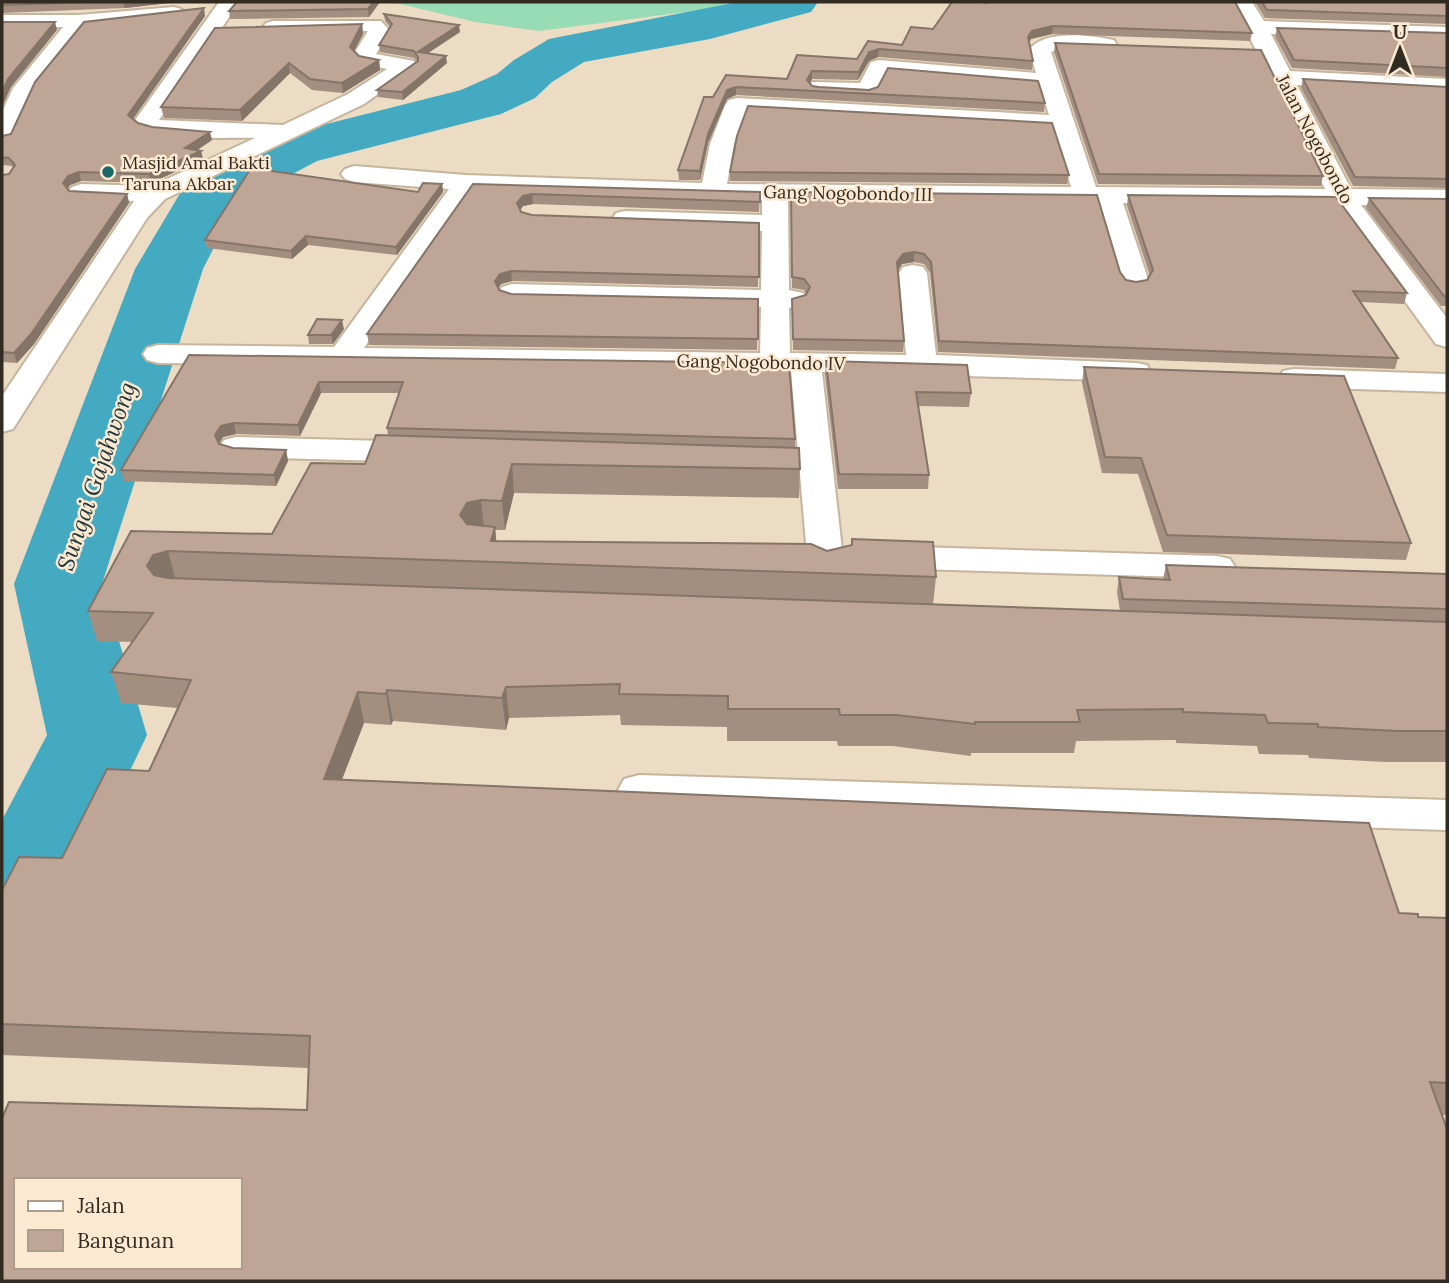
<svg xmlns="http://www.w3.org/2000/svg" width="1449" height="1283" font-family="Lora,serif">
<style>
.green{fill:#97dcb5}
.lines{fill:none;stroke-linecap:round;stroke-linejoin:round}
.river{fill:#43aac2;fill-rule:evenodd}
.minor-casing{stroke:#c6b59e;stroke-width:4}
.minor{fill:#fff;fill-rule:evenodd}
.wall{fill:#a38e80}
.shaded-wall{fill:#857468}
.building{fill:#bea595;stroke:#857468;stroke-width:2;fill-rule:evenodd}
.poi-dot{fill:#196768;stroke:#fbe9d1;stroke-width:2.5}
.labels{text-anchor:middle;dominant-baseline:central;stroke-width:5;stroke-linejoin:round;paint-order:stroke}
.far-street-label{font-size:18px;fill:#322b22;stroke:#fbe9d1}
.far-poi-label{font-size:18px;fill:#322b22;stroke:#fbe9d1;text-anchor:start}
.water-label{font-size:23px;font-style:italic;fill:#1f363d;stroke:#fbe9d1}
</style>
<rect width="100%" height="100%" fill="#eddcc4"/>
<!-- green -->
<polygon class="green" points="392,2 738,2 701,10 539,31 475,22"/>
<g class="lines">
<!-- river -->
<polygon class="river" points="738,2 818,2 811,12 710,39 584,62 552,82 535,98 501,114 317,161 236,204 203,269 102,584 147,735 80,876 41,941 2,953 2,820 47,735 14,584 135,269 188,180 275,137 461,90 497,74 514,60 549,39"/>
<!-- minor casing -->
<g class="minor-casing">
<g id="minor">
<path d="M219 2 238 4 159 120 283 125 348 94 387 69 361 64 353 55 368 31H266L263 27 266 23 273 21H381L390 31 376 54 414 61 417 66 364 104 165 199 147 218 13 429 2 432V396L134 201 72 197 68 192 72 187 81 184 152 186 255 138C231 137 146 142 133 123Z"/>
<path d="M1232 2H1252L1264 21 1447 27V39L1271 34 1290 71 1447 79V93L1297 85 1351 189 1447 190V206L1361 205 1447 318V347L1436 344 1335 205 1123 203 1149 282 1145 288 1135 290 1125 288 1121 282 1097 203 788 200 789 290 803 293 807 299 803 305 789 308 790 353 906 355 899 273 903 267 913 265 923 267 927 273 936 355 1136 363 1147 365 1151 372 1147 379 1136 381 822 372 844 567 839 575 826 578 813 575 808 567 800 474 737 469 732 462 737 455 749 452 798 453 791 371 158 363 147 360 143 354 147 348 158 345 334 347 449 189 354 182 345 179 341 174 345 169 354 166 466 175 702 183 710 144 725 105 729 100 737 98 1049 115 1040 87 886 74 875 95C857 99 830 96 812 92L809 87 812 82 860 83 871 62 879 60 1036 73 1029 50C1044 29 1091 35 1114 40L1117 45 1114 50C1093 55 1072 46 1051 52L1096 187 1325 189ZM746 112 1053 130 1071 187 727 184 734 144ZM473 191 762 200V215L625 211 616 213 612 219 616 225 625 227 762 231 761 290 512 284 502 287 498 293 502 299 512 302 761 307 760 353 364 348Z"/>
<polygon points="174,7 181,9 184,13 181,17 85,27 35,89 11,142 2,144 2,112 13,88 63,27 2,27 2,15 79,15"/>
<polygon points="1294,369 1447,374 1447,392 1294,387 1283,385 1279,378 1283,371"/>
<polygon points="236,437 423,442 435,445 440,452 435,459 423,462 236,457 224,454 220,447 224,440"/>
<polygon points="882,546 1217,556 1230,559 1235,567 1230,575 1217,578 882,568 869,565 864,557 869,549"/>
<polygon points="639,775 1447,800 1447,830 639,805 624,801 618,790 624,779"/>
</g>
</g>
<!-- minor -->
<use href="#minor" class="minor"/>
</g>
<!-- wall -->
<g class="wall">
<polygon points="2,2 178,2 125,8 2,13"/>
<polygon points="237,2 380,2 369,17 230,19 229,11"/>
<polygon points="1255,2 1447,2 1447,25 1447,24 1265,18"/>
<polygon points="986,3 1252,33 1250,41 1052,34 1031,39 1029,43 1033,61 1032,70 878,57 869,61 858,80 812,79 810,83 812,86 819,87 1045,103 1044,112 736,95 727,99 708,143 700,180 679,180 678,170 713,97 726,75 787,79 797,55 857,59 868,41 902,45"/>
<polygon points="384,14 460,32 428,53 447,63 403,100 378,97 377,90 417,61 414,58 380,52 379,45 390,27 385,21"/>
<polygon points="205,16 133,119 138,123 152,127 212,140 197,150 201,151 203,159 151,183 81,181 70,185 68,189 69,191 127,194 129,203 34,344 17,363 2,362 2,175 9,174 13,168 12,166 2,165 2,136 11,134"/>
<polygon points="362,24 363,34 354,51 359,56 379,60 380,70 343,93 312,90 290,73 242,121 164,118 161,107"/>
<polygon points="1277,28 1447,33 1447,77 1292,68 1275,37"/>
<polygon points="1055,43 1323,176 1321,186 1098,184 1054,52"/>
<polygon points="1303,79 1447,87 1447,188 1353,186 1301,88"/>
<polygon points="730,172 1069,175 1067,184 730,181"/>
<polygon points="442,184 443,192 397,255 308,245 292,259 207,248 205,240 418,192"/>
<polygon points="473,184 760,192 759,212 533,204 523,206 520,210 521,212 532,215 759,223 758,287 512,281 501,284 498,288 499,290 511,294 758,299 757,350 369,345 367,334"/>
<polygon points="1128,195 1407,293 1404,304 1360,302 1398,358 1395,369 938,352 930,273 924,264 914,262 902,264 898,271 904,341 903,352 793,350 792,299 806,295 806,294 804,290 792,288 791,203 1120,272 1126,280 1136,282 1147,280 1150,276 1127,206"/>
<polygon points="1369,198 1447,199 1447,306 1441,306 1366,208"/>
<polygon points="344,329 333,344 309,344 308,335"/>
<polygon points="189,355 789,363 795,439 795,448 800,469 799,498 514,493 505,530 495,530 496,541 827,551 936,577 933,605 1120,611 1117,592 1119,577 1163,579 1166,565 1447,574 1447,762 1386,762 1309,758 1308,755 1259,754 1257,746 1176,743 1176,740 1076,741 1074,753 971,753 971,756 893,746 838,746 837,741 727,741 727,727 621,725 620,715 509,718 506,730 393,721 391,725 364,723 342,779 1399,913 1418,917 1447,918 1447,1115 307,1110 308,1068 2,1055 2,890 62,858 149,771 177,708 121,703 111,672 132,642 97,641 88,611 131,531 272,534 365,464 388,436 387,428 400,393 321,393 300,436 236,434 223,437 219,444 233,448 286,450 288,461 276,486 124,481 121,470"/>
<polygon points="826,361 971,393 969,407 918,406 929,475 928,489 838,489 825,375"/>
<polygon points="1084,367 1411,543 1406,560 1163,552 1138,474 1102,473 1082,383"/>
</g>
<!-- shaded-wall -->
<g class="shaded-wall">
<polygon points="123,2 178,2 125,8"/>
<polygon points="373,2 380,2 369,17 368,9"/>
<polygon points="204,8 205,16 130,123 128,115"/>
<polygon points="55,22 57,30 11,87 2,107 2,93 8,79"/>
<polygon points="362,24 363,34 351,57 350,47"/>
<polygon points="459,25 460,32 419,59 418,52"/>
<polygon points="1053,26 1052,34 1031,39 1027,46 1028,37 1032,31"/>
<polygon points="879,49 878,57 869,61 858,80 859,72 869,52"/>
<polygon points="446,56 447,63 403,100 402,92"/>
<polygon points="379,60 380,70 343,93 342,83"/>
<polygon points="289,63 290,73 242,121 240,110"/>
<polygon points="812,71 812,79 807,88 807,80"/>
<polygon points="736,87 736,95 727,99 708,143 700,180 700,171 708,134 727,90"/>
<polygon points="210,132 212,140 187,157 185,148"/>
<polygon points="201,151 203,159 151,183 149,174"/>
<polygon points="79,172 81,181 70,185 65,192 63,183 68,176"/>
<polygon points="442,184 443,192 397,255 396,247"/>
<polygon points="127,194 129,203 34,344 17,363 14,353"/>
<polygon points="532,194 533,204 523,206 518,214 517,203 523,196"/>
<polygon points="306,236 308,245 292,259 291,251"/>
<polygon points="914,252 914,262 902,264 896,273 897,262 903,254"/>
<polygon points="511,271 512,281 501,284 496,292 495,281 500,274"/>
<polygon points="342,320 344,329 333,344 331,335"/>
<polygon points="319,382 321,393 300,436 298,425"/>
<polygon points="234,423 236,434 223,437 218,446 215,435 221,426"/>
<polygon points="286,450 288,461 276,486 274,475"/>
<polygon points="512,464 514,493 505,530 502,501"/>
<polygon points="481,500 484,529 470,532 460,515 467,503"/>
<polygon points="495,527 498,557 491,541"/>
<polygon points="168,551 176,581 155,597 147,566 153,555"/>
<polygon points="506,687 509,718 506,730 502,698"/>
<polygon points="387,690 393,721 391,725 386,694"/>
<polygon points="358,692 364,723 330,810 324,779"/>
</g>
<!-- building -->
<g class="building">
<polygon points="2,2 89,2 2,5"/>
<polygon points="237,2 373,2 368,9 229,11"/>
<polygon points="952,2 983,2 986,3 987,2 1235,2 1252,33 1053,26 1032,31 1028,37 1033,61 879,49 869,52 859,72 812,71 807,80 812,86 819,87 869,90 878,87 888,68 1038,81 1045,103 736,87 727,90 708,134 700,171 678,170 704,97 713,97 726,75 787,79 797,55 857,59 868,41 902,45 911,27 933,29"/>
<polygon points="1262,2 1447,2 1447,16 1267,10"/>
<polygon points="204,8 128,115 138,123 152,127 210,132 185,148 201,151 149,174 79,172 68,176 63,183 69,191 127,194 31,334 14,353 2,352 2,175 9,174 15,165 9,158 2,157 2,136 11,134 35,82 84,22"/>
<polygon points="384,14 459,25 418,52 446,56 402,92 377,90 418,61 418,57 414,51 379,45 392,24"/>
<polygon points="2,22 55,22 8,79 2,93"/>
<polygon points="362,24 350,47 359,56 379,60 342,83 310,79 289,63 240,110 161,107 215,28"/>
<polygon points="1277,28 1447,33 1447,68 1294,60"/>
<polygon points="1055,43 1261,50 1323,176 1099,174"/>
<polygon points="1303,79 1447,87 1447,179 1355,177"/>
<polygon points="748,106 1052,123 1069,175 730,172 737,136"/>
<polygon points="251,168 418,192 423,183 442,184 396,247 306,236 291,251 205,240"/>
<polygon points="473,184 760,192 760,202 532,194 523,196 517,203 521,212 532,215 759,223 759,277 511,271 500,274 495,281 499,290 511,294 758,299 758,339 367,334"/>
<polygon points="791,192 1097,195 1120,272 1126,280 1136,282 1147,280 1153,270 1128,195 1336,197 1407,293 1353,291 1398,358 939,341 931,262 924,254 914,252 903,254 897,262 904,341 793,339 792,299 806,295 810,287 804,279 792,277"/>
<polygon points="1369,198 1447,199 1447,296 1444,296"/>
<polygon points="317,319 342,320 331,335 308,335"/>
<polygon points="189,355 789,363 795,439 387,428 403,382 319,382 298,425 234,423 221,426 215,435 219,444 233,448 286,450 274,475 121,470"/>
<polygon points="826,361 967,365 971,393 916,392 929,475 839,474"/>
<polygon points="1084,367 1344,376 1411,543 1167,535 1141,458 1105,457"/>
<path d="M376 435 799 448 800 469 512 464 502 501 481 500 467 503 460 515 467 524 495 527 491 541 811 544 827 551 852 545V539L933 542 936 577 168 551 153 555 147 566 154 575 168 578 1447 622V731H1397L1318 727V724L1268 723 1265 715 1183 712V709L1077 710 1080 722H975V724L896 715H840L839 709H728V696L619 694 620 684 506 687 502 698 387 690 386 694 358 692 324 779 1369 823 1399 913 1418 914V917L1447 918V1083L1430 1082 1447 1129V1281H2V1118L9 1102 307 1110 310 1036 2 1024V890L19 857 62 858 107 769 149 771 191 680 111 672 153 613 88 611 131 531 272 534 311 463 365 464ZM16 1180H240V1267H16Z"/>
<polygon points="1166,565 1447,574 1447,609 1123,599 1119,577 1170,580"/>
</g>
<!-- markers -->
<circle class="poi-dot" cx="108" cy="172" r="7"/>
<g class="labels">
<!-- far-street labels -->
<g class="far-street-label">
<text transform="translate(1315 139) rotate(62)">Jalan Nogobondo</text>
<text transform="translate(848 193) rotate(1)">Gang Nogobondo III</text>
<text transform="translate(761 362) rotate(1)">Gang Nogobondo IV</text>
</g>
<!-- far-poi labels -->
<g class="far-poi-label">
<text x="122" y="162">Masjid Amal Bakti<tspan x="122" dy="21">Taruna Akbar</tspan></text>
</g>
<!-- water labels -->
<g class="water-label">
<text transform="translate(96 476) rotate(-71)">Sungai Gajahwong</text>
</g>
</g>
<!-- border -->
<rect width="1449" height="1283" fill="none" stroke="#322b22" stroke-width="7"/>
<!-- legend -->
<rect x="14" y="1178" width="228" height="91" fill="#fbe9d1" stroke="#ab9d8b" stroke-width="2"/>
<rect x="28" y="1201" width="35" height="10" fill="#ffffff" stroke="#ab9d8b" stroke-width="2"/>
<text x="77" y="1213" font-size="21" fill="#322b22">Jalan</text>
<rect x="28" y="1230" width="35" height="21" fill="#bea595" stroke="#ab9d8b" stroke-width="2"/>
<text x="77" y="1248" font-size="21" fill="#322b22">Bangunan</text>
<!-- north arrow -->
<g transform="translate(1400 49)" stroke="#fbe9d1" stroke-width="5" paint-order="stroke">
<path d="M0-5L12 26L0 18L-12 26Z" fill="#322b22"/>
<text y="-10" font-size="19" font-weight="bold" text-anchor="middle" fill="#322b22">U</text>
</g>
</svg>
